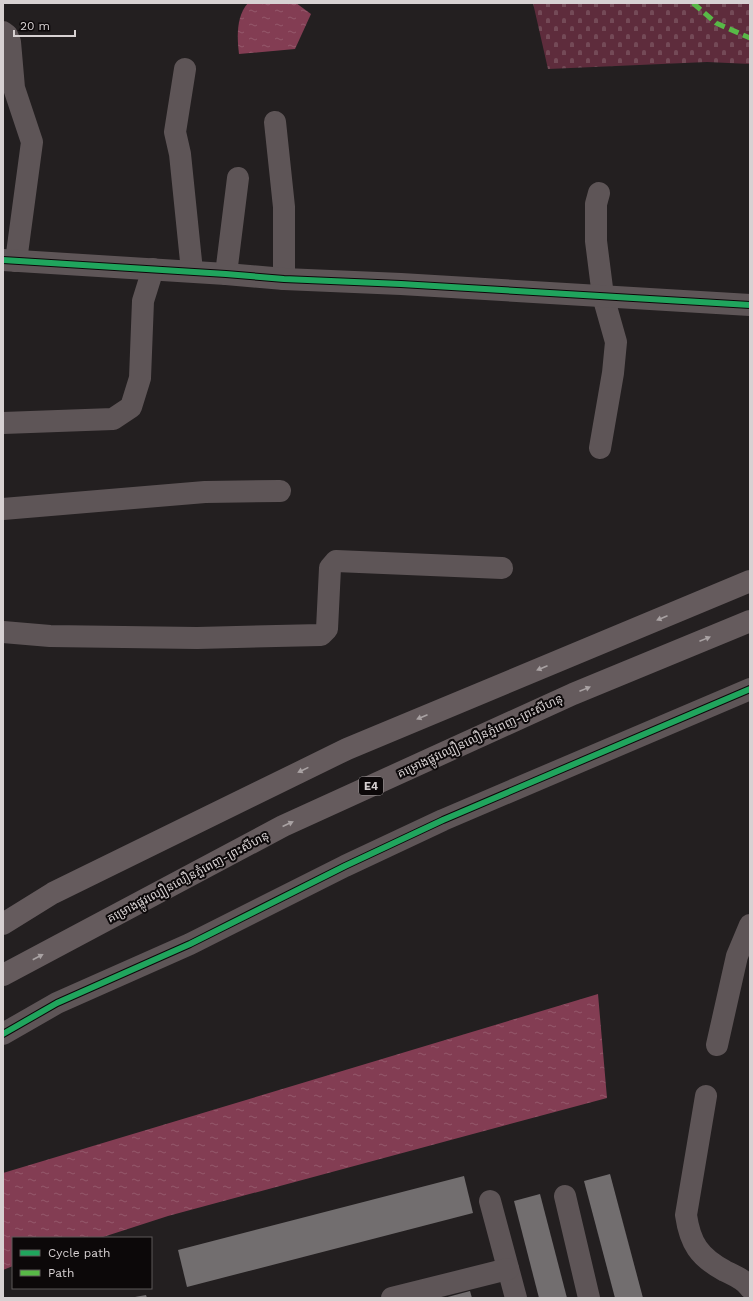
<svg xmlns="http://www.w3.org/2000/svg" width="753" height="1301" font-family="'Work Sans','Noto Sans Khmer',sans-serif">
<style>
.cemetery{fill:url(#cemetery-stones)}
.water{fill:url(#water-ripples)}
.building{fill:#726e6f}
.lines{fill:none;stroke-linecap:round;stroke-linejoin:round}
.minor{stroke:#5e5557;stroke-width:22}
.highway{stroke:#655b5d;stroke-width:22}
.quiet{stroke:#58b947;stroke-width:5;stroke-dasharray:10 5;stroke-linecap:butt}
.cycleway-casing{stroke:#0c0809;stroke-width:8}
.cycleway{stroke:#20a55d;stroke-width:6}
.oneway{fill:#a9a2a3}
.labels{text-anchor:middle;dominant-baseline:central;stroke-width:4;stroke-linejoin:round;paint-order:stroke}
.shield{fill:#0c0809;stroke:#9a9596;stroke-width:1}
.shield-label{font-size:11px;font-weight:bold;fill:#d7d1d2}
.street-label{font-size:12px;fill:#d7d1d2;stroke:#0c0809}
</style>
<defs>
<pattern id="cemetery-stones" width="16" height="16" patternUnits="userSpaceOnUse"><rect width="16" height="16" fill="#5e2c3c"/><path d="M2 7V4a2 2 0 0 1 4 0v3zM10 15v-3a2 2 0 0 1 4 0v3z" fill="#744a57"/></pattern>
<pattern id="water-ripples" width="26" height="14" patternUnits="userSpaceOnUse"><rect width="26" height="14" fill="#833d53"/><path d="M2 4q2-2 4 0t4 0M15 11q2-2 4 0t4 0" fill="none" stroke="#94586b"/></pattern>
</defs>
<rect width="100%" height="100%" fill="#231f20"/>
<!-- cemetery -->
<polygon class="cemetery" points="533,3 750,3 750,64 707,62 548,69"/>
<!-- water -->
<g class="water">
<path d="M248 3H296L311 14 295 49 239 54C237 38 236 16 248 3Z"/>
<polygon points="598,994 607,1098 168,1216 100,1238 13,1238 13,1266 3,1270 3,1173"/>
</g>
<!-- building -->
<g class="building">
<polygon points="610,1174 643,1298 615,1298 584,1181"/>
<polygon points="464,1176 473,1213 187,1287 178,1250"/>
<polygon points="540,1194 567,1298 539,1298 514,1201"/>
<polygon points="470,1291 472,1298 444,1298"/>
<polygon points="146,1295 147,1298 135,1298 135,1297"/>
</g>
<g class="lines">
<!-- minor -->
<g class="minor">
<polyline points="3,32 7,35 10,42 14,88 32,142 16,261"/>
<polyline points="185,69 175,132 180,154 192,271"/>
<polyline points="275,122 284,207 284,279"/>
<polyline points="599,193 596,204 596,241 603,296 616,342 613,373 600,448"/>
<polyline points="3,260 226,274 284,279 401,284 750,305"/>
<polyline points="226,274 238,178"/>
<polyline points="3,423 113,419 131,407 140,378 143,301 153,269"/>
<polyline points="3,509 205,492 280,491"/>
<polyline points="3,632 50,636 197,638 321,635 327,629 330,568 336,561 502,568"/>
<polyline points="3,1034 57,1003 190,944 345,866 443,820 750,689"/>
<polyline points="717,1045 737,956 750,925"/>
<path d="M706 1096 686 1215C690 1243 699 1257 725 1271 735 1276 744 1279 750 1288"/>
<polyline points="565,1196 589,1298"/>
<polyline points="490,1201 516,1298"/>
<polyline points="392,1298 508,1269"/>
</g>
<!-- highway -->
<g class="highway">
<polyline points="3,924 53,893 347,749 750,581"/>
<polyline points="3,975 283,826 573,694 750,621"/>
</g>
<!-- quiet -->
<polyline class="quiet" points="693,3 716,23 750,38"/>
<!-- cycleway casing -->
<g class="cycleway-casing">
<g id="cycleway">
<polyline points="3,260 226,274 284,279 401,284 750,305"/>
<polyline points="3,1034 57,1003 190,944 345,866 443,820 750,689"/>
</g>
</g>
<!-- cycleway -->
<use href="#cycleway" class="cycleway"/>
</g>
<!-- one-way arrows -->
<defs><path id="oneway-solid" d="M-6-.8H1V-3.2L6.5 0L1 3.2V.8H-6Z"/></defs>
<g class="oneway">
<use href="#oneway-solid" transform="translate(662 618) rotate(157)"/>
<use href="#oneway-solid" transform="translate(705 639) rotate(-22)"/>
<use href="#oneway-solid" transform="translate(542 668) rotate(157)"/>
<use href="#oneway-solid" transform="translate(585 689) rotate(-22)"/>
<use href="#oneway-solid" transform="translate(422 717) rotate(157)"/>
<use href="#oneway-solid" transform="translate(303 770) rotate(154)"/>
<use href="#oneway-solid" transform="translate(288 824) rotate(-25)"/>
<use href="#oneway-solid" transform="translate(38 957) rotate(-28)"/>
</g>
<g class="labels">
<!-- shield labels -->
<rect class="shield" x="359" y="777" width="24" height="18" rx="3"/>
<g class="shield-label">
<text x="371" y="786">E4</text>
</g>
<!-- street labels -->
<g class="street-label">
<text transform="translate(480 736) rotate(-25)">គម្រោងផ្លូវល្បឿនលឿនភ្នំពេញ-ព្រះសីហនុ</text>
<text transform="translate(188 877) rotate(-28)">គម្រោងផ្លូវល្បឿនលឿនភ្នំពេញ-ព្រះសីហនុ</text>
</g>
</g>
<!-- border -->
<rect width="753" height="1301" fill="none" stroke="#d7d1d2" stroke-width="8"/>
<!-- legend -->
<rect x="12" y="1237" width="140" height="52" fill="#0c0809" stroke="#5d5859"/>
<rect x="20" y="1250" width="20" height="6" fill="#20a55d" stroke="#5d5859"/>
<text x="48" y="1257" font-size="12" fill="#d7d1d2">Cycle path</text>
<rect x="20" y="1270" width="20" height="6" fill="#58b947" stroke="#5d5859"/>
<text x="48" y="1277" font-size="12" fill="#d7d1d2">Path</text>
<!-- scale -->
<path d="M14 30v6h61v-6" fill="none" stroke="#d7d1d2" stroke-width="2"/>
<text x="20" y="30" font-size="12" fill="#d7d1d2" stroke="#0c0809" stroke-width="3" paint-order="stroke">20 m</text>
</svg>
